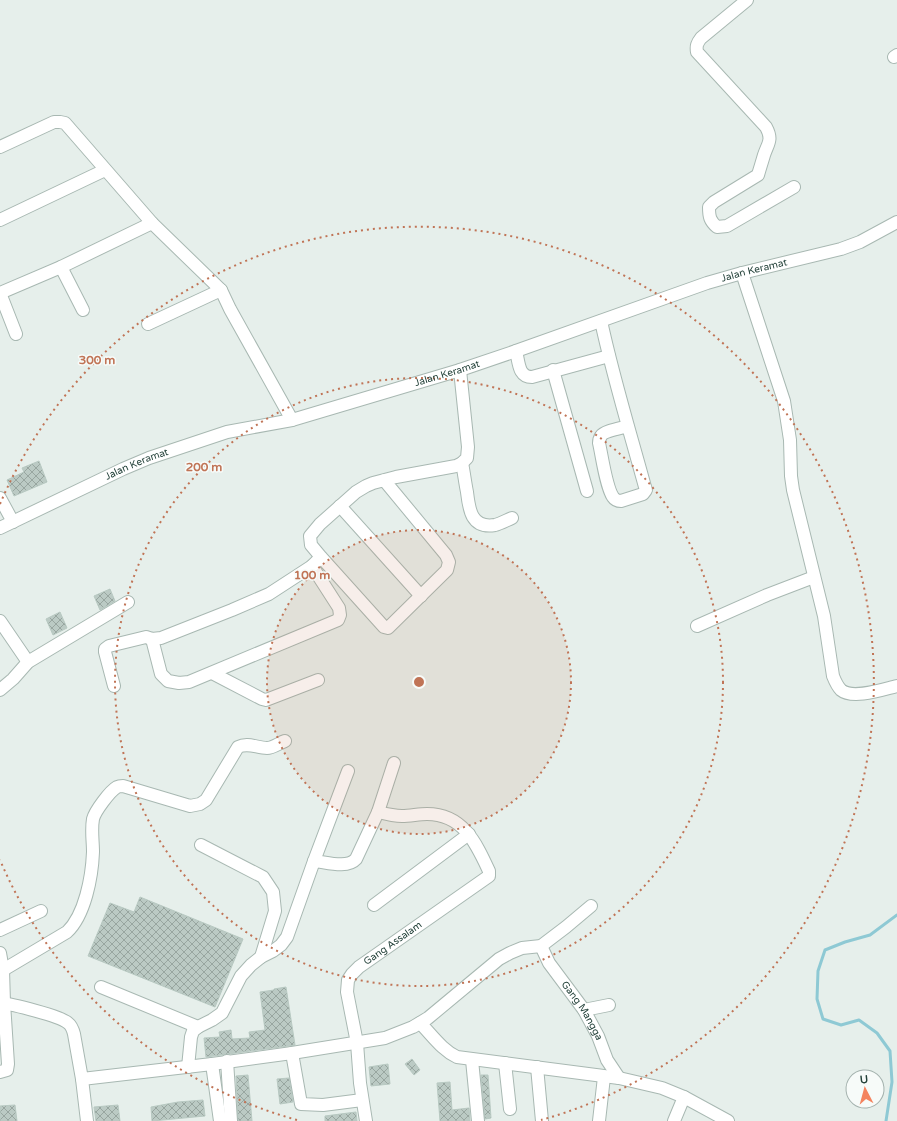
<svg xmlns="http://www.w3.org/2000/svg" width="897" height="1121" font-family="'Varela Round',sans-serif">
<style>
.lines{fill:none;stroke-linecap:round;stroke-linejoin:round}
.stream{stroke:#8ec9d4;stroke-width:3}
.building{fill:url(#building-cross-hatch);stroke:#b8c9c2}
.minor-casing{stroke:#a8b8b2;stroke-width:14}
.minor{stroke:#fff;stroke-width:12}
.ring{fill:none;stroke:#c07456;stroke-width:2;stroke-dasharray:2 4}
.labels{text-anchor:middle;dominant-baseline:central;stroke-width:3;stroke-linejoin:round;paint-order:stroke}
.street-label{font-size:10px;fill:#24423a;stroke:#f7fbf9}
.centre{fill:#c07456;stroke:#f7fbf9;stroke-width:2}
.ring-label{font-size:12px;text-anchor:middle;font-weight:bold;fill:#c07456;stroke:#f7fbf9;stroke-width:3;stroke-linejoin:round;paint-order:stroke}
</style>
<defs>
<pattern id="building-cross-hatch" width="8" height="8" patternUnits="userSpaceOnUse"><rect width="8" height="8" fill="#bbcac4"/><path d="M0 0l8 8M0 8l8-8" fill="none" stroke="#98a6a0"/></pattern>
</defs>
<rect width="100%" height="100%" fill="#e6efeb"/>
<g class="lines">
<!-- stream -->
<polyline class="stream" points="886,1121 892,1082 890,1051 877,1033 859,1020 841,1025 823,1019 817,999 818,971 825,950 845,942 870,935 897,915"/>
</g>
<!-- building -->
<g class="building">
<polygon points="39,461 47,482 14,496 7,480 24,472 22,468"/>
<polygon points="110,589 115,601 100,610 94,596"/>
<polygon points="60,612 67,628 53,635 46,619"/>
<polygon points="140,897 243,939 215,1007 88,956 110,903 134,912"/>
<polygon points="286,987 295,1045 206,1057 204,1038 220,1037 219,1032 231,1030 232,1039 250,1038 249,1032 265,1030 260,992 274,990 274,989"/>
<polygon points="412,1059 420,1070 414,1075 405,1064"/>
<polygon points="388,1064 390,1084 371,1086 369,1067"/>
<polygon points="248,1075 252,1121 238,1121 236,1076"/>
<polygon points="481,1075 488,1075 491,1118 485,1119"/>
<polygon points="289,1078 293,1102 280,1104 277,1079"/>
<polygon points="450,1082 452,1110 469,1108 470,1121 440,1121 437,1083"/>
<polygon points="203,1100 205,1116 152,1121 151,1107 178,1102"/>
<polygon points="15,1105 17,1121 0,1121 0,1106"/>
<polygon points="118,1105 120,1121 96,1121 94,1107"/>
<polygon points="356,1112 357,1121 325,1121 325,1116"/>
</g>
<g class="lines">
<!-- minor casing -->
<g class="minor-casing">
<g id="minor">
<path d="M747 0 701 38C697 43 696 46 697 52L766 127C773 140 768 143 764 155 762 162 760 168 758 175L714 202 709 207C709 217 710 221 717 227L727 226 794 187"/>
<polyline points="894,57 897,55"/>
<polyline points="0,147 54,122 60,122 65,123 152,223 221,290 230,309 292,420"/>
<polyline points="0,220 105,170"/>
<polyline points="61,267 83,310"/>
<path d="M742 273 784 401 790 440 791 476 793 490 824 616 833 676C835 681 837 686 841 690 853 700 884 689 897 686"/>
<polyline points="0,293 61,267 152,223"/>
<polyline points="0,293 16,334"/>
<path d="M601 321C613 377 630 432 645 487L646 490 643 494 621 501C618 501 615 500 613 497 606 487 602 456 599 443 599 440 599 439 601 436 604 431 622 428 628 426"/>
<polyline points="148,324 221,290"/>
<path d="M516 351C519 362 518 377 532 377L609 356"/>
<polyline points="553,370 587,491"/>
<path d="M462 463C464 473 465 482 467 492 469 509 471 529 495 525 500 524 507 520 512 518"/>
<polyline points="384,480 446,555 449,562 447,570 388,628 384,627 321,557 311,545 310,536 320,524 356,492 366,486 373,483 396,477 456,466 462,463 467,458 468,447 460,370"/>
<polyline points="0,498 13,522"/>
<polyline points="340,506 421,596"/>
<path id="s1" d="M0 528 123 469 149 458 227 432 292 420 460 370 516 351 707 283 742 273 841 249 860 242 897 222"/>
<polyline points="0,621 28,662"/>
<polyline points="697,626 767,595 814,577"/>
<polyline points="152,639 161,674 168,681 179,683 189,682 338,620 340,615 339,608 312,566"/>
<polyline points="212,673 262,699 266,700 318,680"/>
<polyline points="114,686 105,652 105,649 109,646 146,637 152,639 161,638 232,610 269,594 312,566 317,561"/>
<polyline points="0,690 13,679 28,662 128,602"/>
<polyline points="201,845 263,877 273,892 275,911 261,957"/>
<path d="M314 861C326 862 347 869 356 859L378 812 394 763"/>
<polyline points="374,905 469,834"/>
<polyline points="0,930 41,911"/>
<path id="s2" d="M541 946 549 963 584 1010 598 1036 607 1060 619 1078"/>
<polyline points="0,953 3,970 4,1003 8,1064 7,1070 0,1072"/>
<path d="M3 970 67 932C85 915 92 877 93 852 93 841 91 830 93 819 95 811 110 791 117 787 119 786 121 786 123 786L190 806 200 804 206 800 238 747C248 742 257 748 267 748 273 748 279 743 285 741"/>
<polyline points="101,987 198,1027"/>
<path d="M0 1003C12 1004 60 1016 68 1023 72 1026 73 1030 74 1034L82 1079 212 1064 292 1053 385 1038 413 1027 428 1018 499 959 510 953 522 948 541 946 566 927 591 906"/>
<polyline points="584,1010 609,1005"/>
<path d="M420 1023C432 1035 442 1050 457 1057L619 1078 662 1088 684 1097 728 1121"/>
<polyline points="292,1053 301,1104 323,1105 362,1100"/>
<polyline points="472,1060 478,1121"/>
<polyline points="227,1061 231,1121"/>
<polyline points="505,1063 510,1109"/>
<polyline points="212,1064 220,1121"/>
<polyline points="188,1067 191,1037 193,1031 198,1027 212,1020 222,1013 241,976 251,965 261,957 273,951 281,945 287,937 314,861 348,771"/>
<polyline points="537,1067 542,1121"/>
<polyline points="82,1079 87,1121"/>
<path id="s3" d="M366 1121 360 1083 357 1043 347 992 348 980 352 974 359 967 489 876V871C476 843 463 814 427 814 419 814 410 816 402 816 394 816 386 814 378 812"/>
<polyline points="599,1121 604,1077"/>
<polyline points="674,1121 684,1097"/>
</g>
</g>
<!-- minor -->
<use href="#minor" class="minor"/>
</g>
<!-- distance rings -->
<circle cx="419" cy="682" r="152" fill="#c07456" fill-opacity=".12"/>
<g class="ring">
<circle cx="419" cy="682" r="152"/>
<circle cx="419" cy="682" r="304"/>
<path d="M297 1120A455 455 0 0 1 0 860M0 504A455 455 0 1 1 541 1120"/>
</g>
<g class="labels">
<!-- street labels -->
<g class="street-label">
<text stroke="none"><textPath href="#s1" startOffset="799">Jalan Keramat</textPath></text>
<text stroke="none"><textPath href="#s1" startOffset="475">Jalan Keramat</textPath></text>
<text stroke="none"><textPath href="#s1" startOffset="151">Jalan Keramat</textPath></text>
<text stroke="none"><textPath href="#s3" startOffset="201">Gang Assalam</textPath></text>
<text stroke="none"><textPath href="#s2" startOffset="77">Gang Mangga</textPath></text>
</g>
</g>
<circle cx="419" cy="682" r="6" class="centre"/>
<g class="ring-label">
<text x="97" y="364">300 m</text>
<text x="204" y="471">200 m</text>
<text x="312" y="579">100 m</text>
</g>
<!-- north arrow -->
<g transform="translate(865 1089) rotate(354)"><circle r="19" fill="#f7fbf9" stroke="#a3b1ad"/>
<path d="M0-3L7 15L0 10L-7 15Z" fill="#f4845f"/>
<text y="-6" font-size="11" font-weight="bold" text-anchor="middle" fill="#24423a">U</text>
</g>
</svg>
